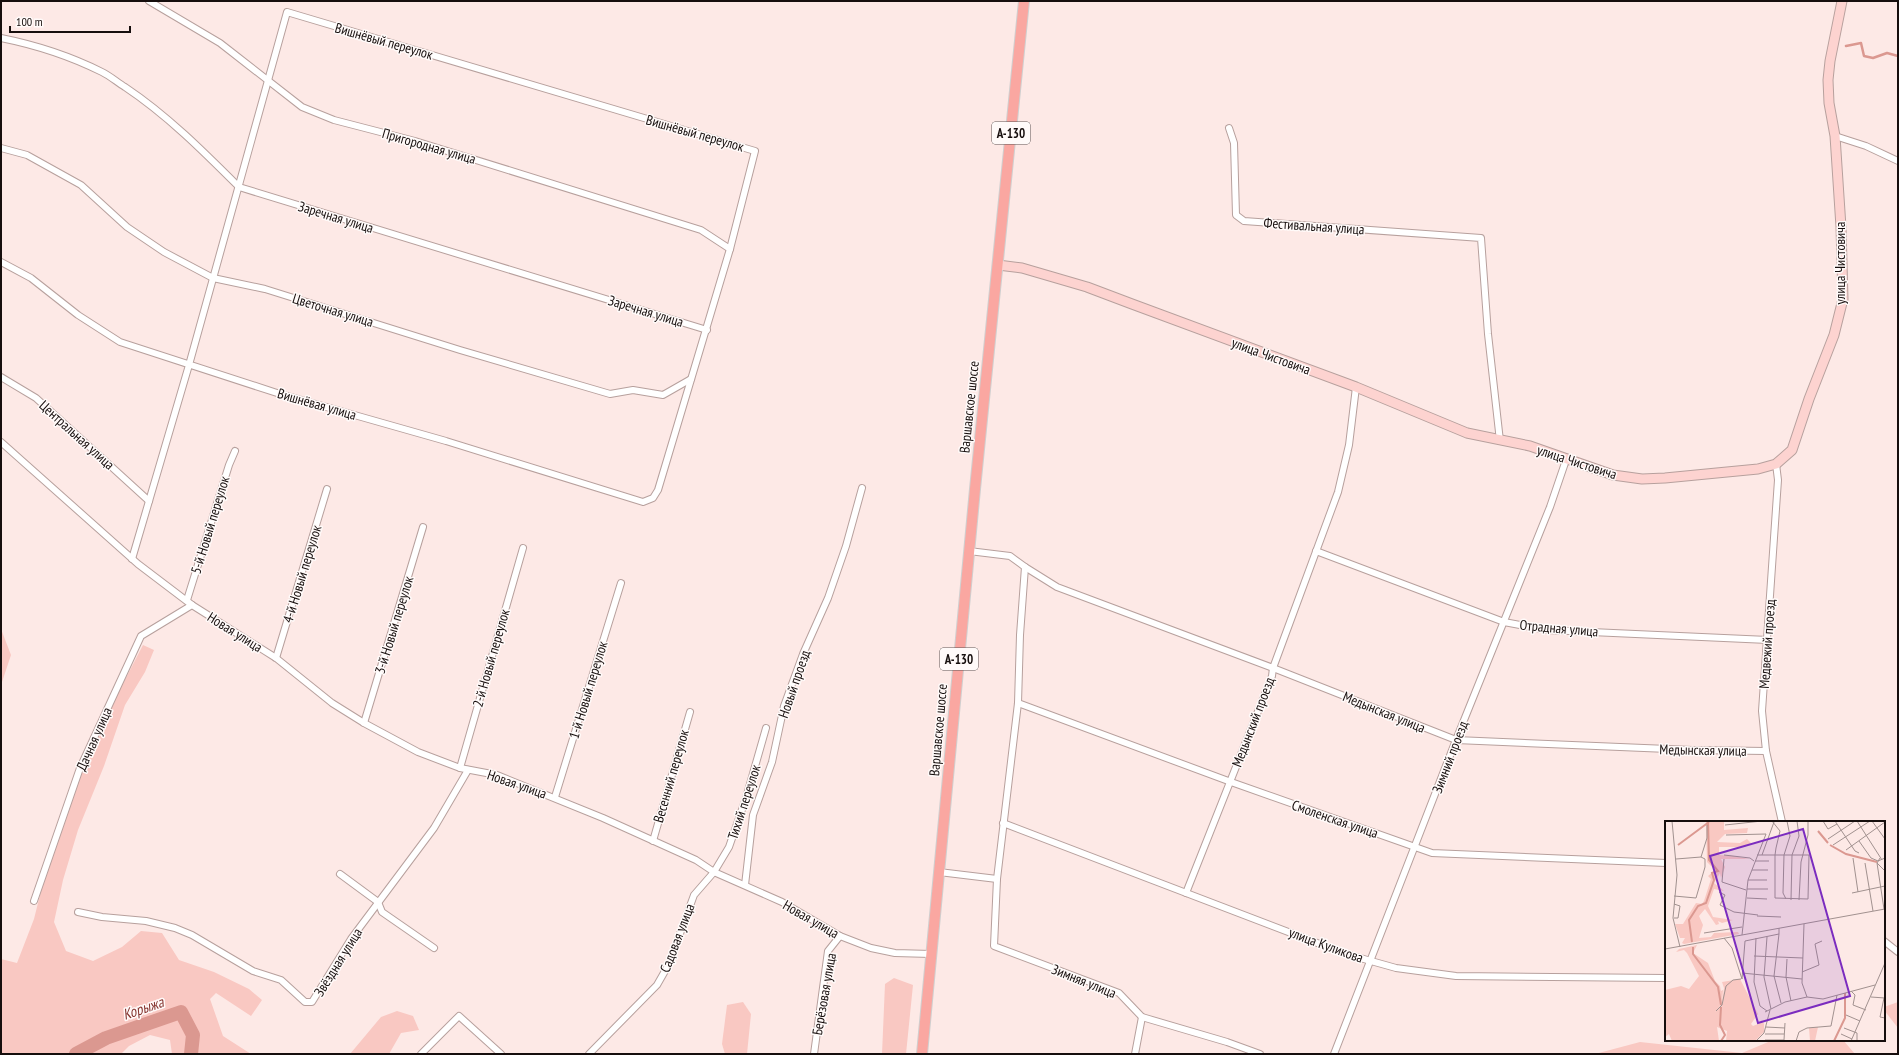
<svg xmlns="http://www.w3.org/2000/svg" width="1899" height="1055" font-family="'PT Sans Narrow',sans-serif">
<style>
.green{fill:#f9c8c2}
.lines{fill:none;stroke-linecap:round;stroke-linejoin:round}
.stream{stroke:#db9890;stroke-width:2.5}
.river{stroke:#db9890;stroke-width:14}
.street-casing{stroke:#b7a09d;stroke-width:8}
.secondary-casing{stroke:#b7a09d;stroke-width:11}
.primary-casing{stroke:#d0cfcf;stroke-width:12}
.street{stroke:#fff;stroke-width:6}
.secondary{stroke:#fdd3d0;stroke-width:9}
.primary{stroke:#faa7a1;stroke-width:10}
.labels{text-anchor:middle;dominant-baseline:central;stroke-width:3;stroke-linejoin:round;paint-order:stroke}
.shield{fill:#fffaf9;stroke:#5c5554;stroke-width:1}
.shield-label{font-size:13px;font-weight:bold;fill:#160e0d}
.street-label{font-size:14px;fill:#160e0d;stroke:#fffaf9}
.water-label{font-size:15px;font-style:italic;fill:#85342f;stroke:#fffaf9}
.inset-river{fill:none;stroke:#db9890;stroke-width:2}
.inset-road{fill:none;stroke:#a1918f;stroke-width:1}
.view{fill:#7b2cbf;fill-opacity:0.15;stroke:#7b2cbf;stroke-width:2}
.inset-edge{fill:none;stroke:#160e0d;stroke-width:2}
</style>
<rect width="100%" height="100%" fill="#fde9e6"/>
<!-- green -->
<g class="green">
<polygon points="1,629 11,655 1,685"/>
<polygon points="143,645 154,650 145,672 125,705 104,766 78,830 63,880 54,922 66,951 93,961 122,947 141,931 162,933 179,960 214,972 249,989 262,1000 251,1016 216,993 210,999 223,1036 251,1054 172,1054 170,1040 150,1035 129,1046 121,1054 1,1054 1,959 17,963 34,919 43,883 68,802 115,699"/>
<polygon points="894,978 913,985 906,1054 882,1054 885,984"/>
<polygon points="743,1002 751,1014 747,1054 725,1054 722,1044 727,1005"/>
<polygon points="1898,1002 1898,1028 1884,1010 1884,1007"/>
<polygon points="397,1011 413,1016 419,1030 401,1033 389,1054 350,1054 381,1017"/>
<polygon points="1773,1040 1843,1040 1855,1054 1595,1054 1640,1042 1742,1053"/>
</g>
<g class="lines">
<!-- stream -->
<polyline class="stream" points="1846,46 1861,43 1864,56 1873,58 1887,53 1898,56"/>
<!-- river -->
<polyline class="river" points="76,1054 106,1038 181,1012 193,1035 191,1054"/>
<!-- street casing -->
<g class="street-casing">
<g id="street">
<polyline points="149,1 220,43 302,107 334,120 415,141 701,230 730,249"/>
<path d="M1 38C36 45 70 56 102 72 110 76 117 82 125 87 167 115 203 151 239 187L707 330"/>
<polyline points="1229,128 1234,143 1236,215 1244,221 1481,238 1488,334 1500,441"/>
<polyline points="1835,136 1866,146 1898,161"/>
<polyline points="1,148 27,155 81,185 127,227 164,252 213,278 265,289 460,350 610,394 633,390 663,395 691,379"/>
<polyline points="1,262 31,278 78,315 120,342 277,393 446,441 643,502 653,498 658,490 730,249 755,151 287,12 189,365 132,559"/>
<polyline points="1,377 36,398 149,501"/>
<polyline points="1,442 138,564 192,605 276,658 332,703 364,723 418,752 460,768 497,775 603,818 696,860 714,872 782,902 840,936 871,948 895,953 931,954"/>
<polyline points="1776,464 1778,480 1762,711 1766,751 1782,822"/>
<polyline points="969,551 1010,556 1025,567 1020,635 1018,703 997,879 994,946 1119,993 1142,1017 1227,1042 1260,1054"/>
<polyline points="1316,551 1504,622 1547,630 1768,640"/>
<polyline points="1025,567 1057,587 1273,668 1456,740 1692,750 1766,751"/>
<polyline points="187,600 229,465 235,451"/>
<polyline points="276,658 327,489"/>
<polyline points="1018,703 1231,782 1432,853 1666,863"/>
<polyline points="364,723 423,527"/>
<polyline points="460,768 523,548"/>
<polyline points="555,797 621,583"/>
<polyline points="1003,823 1346,954 1396,968 1456,976 1666,978"/>
<polyline points="653,841 690,712"/>
<polyline points="939,872 997,879"/>
<polyline points="340,874 378,902 382,912 434,948"/>
<polyline points="745,885 753,815 772,762 784,706 803,654 828,598 846,546 862,488"/>
<polyline points="1186,893 1272,676 1273,668 1338,492 1349,445 1356,387"/>
<polyline points="34,901 80,768 141,636 192,605"/>
<polyline points="78,912 102,917 146,921 175,928 192,935 253,971 281,980 305,1002 312,1002 351,939 434,828 468,770"/>
<polyline points="1884,941 1898,952"/>
<polyline points="421,1054 459,1016 501,1054"/>
<polyline points="589,1054 657,985 669,964 694,895 714,872 729,847 746,798 766,728"/>
<polyline points="814,1054 828,951 840,936"/>
<polyline points="1135,1054 1142,1017"/>
<polyline points="1334,1054 1456,740 1550,507 1566,460"/>
</g>
</g>
<!-- secondary casing -->
<g class="secondary-casing">
<polyline id="secondary" points="998,265 1022,268 1087,287 1132,304 1356,387 1467,433 1530,446 1613,475 1642,479 1665,478 1758,469 1776,464 1792,450 1809,399 1834,335 1843,299 1841,227 1835,136 1829,103 1828,80 1830,61 1842,1"/>
</g>
<!-- primary casing -->
<g class="primary-casing">
<polyline id="primary" points="922,1054 975,489 1024,1"/>
</g>
<!-- street -->
<use href="#street" class="street"/>
<!-- secondary -->
<use href="#secondary" class="secondary"/>
<!-- primary -->
<use href="#primary" class="primary"/>
</g>
<g class="labels">
<!-- shield labels -->
<g class="shield">
<rect x="992" y="122" width="38" height="22" rx="3"/>
<rect x="940" y="648" width="38" height="22" rx="3"/>
</g>
<g class="shield-label">
<text x="1011" y="133">А-130</text>
<text x="959" y="659">А-130</text>
</g>
<!-- street labels -->
<g class="street-label">
<text transform="translate(384 41) rotate(16)">Вишнёвый переулок</text>
<text transform="translate(695 133) rotate(16)">Вишнёвый переулок</text>
<text transform="translate(429 146) rotate(16)">Пригородная улица</text>
<text transform="translate(336 217) rotate(17)">Заречная улица</text>
<text transform="translate(1314 226) rotate(4)">Фестивальная улица</text>
<text transform="translate(1840 263) rotate(-90)">улица Чистовича</text>
<text transform="translate(333 310) rotate(17)">Цветочная улица</text>
<text transform="translate(646 311) rotate(17)">Заречная улица</text>
<text transform="translate(1271 356) rotate(20)">улица Чистовича</text>
<text transform="translate(317 404) rotate(16)">Вишнёвая улица</text>
<text transform="translate(969 407) rotate(-84)">Варшавское шоссе</text>
<text transform="translate(77 435) rotate(42)">Центральная улица</text>
<text transform="translate(1577 462) rotate(18)">улица Чистовича</text>
<text transform="translate(210 525) rotate(-73)">5-й Новый переулок</text>
<text transform="translate(302 574) rotate(-73)">4-й Новый переулок</text>
<text transform="translate(394 625) rotate(-73)">3-й Новый переулок</text>
<text transform="translate(1559 628) rotate(5)">Отрадная улица</text>
<text transform="translate(235 632) rotate(32)">Новая улица</text>
<text transform="translate(1767 644) rotate(-86)">Медвежий проезд</text>
<text transform="translate(491 658) rotate(-74)">2-й Новый переулок</text>
<text transform="translate(794 684) rotate(-71)">Новый проезд</text>
<text transform="translate(588 690) rotate(-73)">1-й Новый переулок</text>
<text transform="translate(1384 712) rotate(22)">Медынская улица</text>
<text transform="translate(1253 722) rotate(-69)">Медынский проезд</text>
<text transform="translate(938 730) rotate(-85)">Варшавское шоссе</text>
<text transform="translate(94 739) rotate(-66)">Дачная улица</text>
<text transform="translate(1703 750) rotate(1)">Медынская улица</text>
<text transform="translate(1450 757) rotate(-69)">Зимний проезд</text>
<text transform="translate(671 776) rotate(-74)">Весенний переулок</text>
<text transform="translate(517 784) rotate(19)">Новая улица</text>
<text transform="translate(744 802) rotate(-72)">Тихий переулок</text>
<text transform="translate(1335 819) rotate(19)">Смоленская улица</text>
<text transform="translate(811 919) rotate(30)">Новая улица</text>
<text transform="translate(677 938) rotate(-69)">Садовая улица</text>
<text transform="translate(1326 945) rotate(20)">улица Куликова</text>
<text transform="translate(338 962) rotate(-58)">Звёздная улица</text>
<text transform="translate(1084 981) rotate(22)">Зимняя улица</text>
<text transform="translate(824 994) rotate(-80)">Берёзовая улица</text>
</g>
<!-- water labels -->
<g class="water-label">
<text transform="translate(143 1008) rotate(-19)">Корыжа</text>
</g>
</g>
<!-- overview -->
<g transform="translate(1665 821)">
<rect width="220" height="220" fill="#fde9e6"/>
<path d="M41 0H59V9L83 7 82 12 60 13 52 21 75 22 82 18 86 22 80 26H54V34L69 35 84 38H56L60 46 56 57 55 52 49 62 59 70 49 68 43 85 48 96 68 99 57 102 53 100 54 103 51 104 40 88 34 95 38 104 34 117 46 116 49 112 73 111 74 113 19 123 17 122 20 117H15L10 103H18L31 82 37 83 39 80 46 58 43 55 50 49 42 41ZM32 124 28 132 43 142 50 160 55 165 56 170 58 169 57 183 50 191 57 184 59 167 57 161 75 158 93 193 86 203 88 205 93 203 97 199 99 203V211L90 220H61L62 210 52 206 54 220H7L4 213 0 216V169L16 165 24 168 34 155 22 132 19 129 11 131 14 128ZM153 206 150 220H145L144 207Z" fill="#f9c8c2"/>
<path class="inset-river" d="M153 10 163 22M13 24 44 1M165 24 181 33 212 41M27 121 24 99 33 85 41 82 49 59 47 52 53 50 44 39 43 0M28 126V133L53 166 56 184M56 220 60 214 55 204 56 186M169 220 180 197V172"/>
<path class="inset-road" d="M7 0 12 54 8 97 15 126M158 0 163 8 172 3M170 0 190 30 194 32M192 0 217 39M207 0 220 18M60 4 97 0M61 14 101 13 83 59 77 114M163 18 190 0M194 20 206 37 213 40 220 37M168 24 205 0M181 29 220 1M59 34 85 37 89 40M92 34H144L143 78 110 77V34L111 27 115 10 107 0M97 34 109 1M36 36 42 17V4M188 37 193 71M215 37 212 42 220 50M59 38 57 61 81 69M90 40H104M200 42 208 90M212 42 219 88M87 49H103M83 59H102M82 68H103M54 71 60 74 55 84 69 91 93 94M187 72 220 65M9 75 31 77 40 46V38L36 36 11 38M82 77 102 78M121 78 118 72 119 34 125 15 122 0M126 79 127 34 134 15 132 0M134 79 136 41 143 14V0M92 95 116 96M9 97H13L15 85 9 83M139 103 137 162 142 176 158 178 210 164M39 112 77 106M114 113 109 155 116 182M102 116 99 156 106 188M59 117 67 127 77 158M91 117 89 161 95 185 102 190M0 128 220 88M89 135 138 137M122 138 121 156 126 180M137 151 154 144 150 123 157 120M77 152 137 158M77 158 80 120 114 113V107M186 170 190 174 188 184 201 189M206 176 220 177M219 177 215 196 220 197M51 190 57 184 61 165 68 159 76 158M100 191 120 181 142 176M181 194 195 200M101 206 120 207M179 207 192 212V220M100 213H119M176 213 187 218M100 219H119L120 202M91 220 99 212 105 189M131 220 134 211 142 207 166 205 172 174M186 220 220 142"/>
<path class="view" d="M138 8 185 175 93 202 45 35Z"/>
<rect width="220" height="220" class="inset-edge"/>
</g>
<!-- border -->
<rect width="1899" height="1055" fill="none" stroke="#160e0d" stroke-width="4"/>
<!-- scale -->
<path d="M10 26v6h120v-6" fill="none" stroke="#160e0d" stroke-width="2"/>
<text x="16" y="26" font-size="12" fill="#160e0d" stroke="#fffaf9" stroke-width="3" paint-order="stroke">100 m</text>
</svg>
